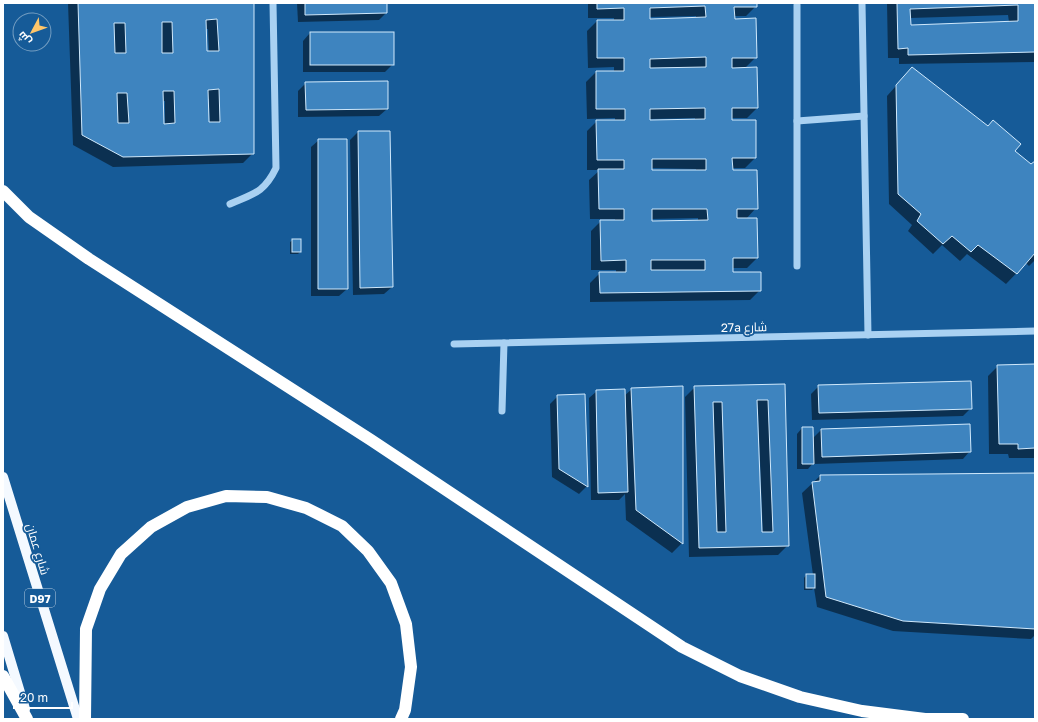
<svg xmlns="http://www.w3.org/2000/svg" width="1038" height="722" font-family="'Golos Text',Cairo,sans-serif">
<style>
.shadow{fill:#0007;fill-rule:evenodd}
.building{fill:#3e84bf;stroke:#d0e9fc;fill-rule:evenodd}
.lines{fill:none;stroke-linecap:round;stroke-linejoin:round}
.minor{stroke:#a9d1f2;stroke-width:7}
.major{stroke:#f4f9ff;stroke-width:10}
.highway{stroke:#fff;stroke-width:12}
.labels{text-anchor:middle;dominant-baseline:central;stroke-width:3.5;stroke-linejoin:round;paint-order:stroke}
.shield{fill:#165b98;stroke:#b9cee0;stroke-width:1}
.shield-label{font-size:11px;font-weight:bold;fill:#fff}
.street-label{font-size:12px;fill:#fff;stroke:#165b98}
</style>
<rect width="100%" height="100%" fill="#165b98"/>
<!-- shadow -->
<g class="shadow">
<path d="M68 3H253V153L243 163 113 167 73 145ZM205 29H208L209 52H206ZM207 99H209L210 123H208ZM162 101H165V125H163Z"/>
<polygon points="297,3 386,3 386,13 379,20 298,22"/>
<path d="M588 3H756V6L746 16H734V20L756 57 744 69 757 108 747 118H731V121L755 158 745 168H731L756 208 746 219 757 258 747 268H732V273L760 290 750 300 590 302V283L600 273H616V270H591V231L601 221H615V219H590L589 180 600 170H587V131L597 121H615V118L587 119 586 82 596 72H614V67L588 68 587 31 597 21H614V18H588ZM696 16V18L649 20V17ZM695 118V121H649V119ZM651 168 696 169V171H651ZM698 218V221L651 222V219Z"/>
<path d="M887 3H1035V62L899 64V58H888ZM1008 15 1009 22 910 26V18Z"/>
<polygon points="310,33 393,64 385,72 303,72 303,41"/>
<polygon points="912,68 987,127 993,121 1013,151 1031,165 1035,162 1035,260 1029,266 1026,263 1006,284 967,254 960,261 942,245 933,254 908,231 912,225 889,204 887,96"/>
<polygon points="306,83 387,109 379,116 298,117 298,91"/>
<polygon points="358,132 389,132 392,287 384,294 353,295 350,140"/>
<polygon points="319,140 347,289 339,296 311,296 311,147"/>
<polygon points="293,240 300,252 298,254 290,254 290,242"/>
<polygon points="1035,365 1035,458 1009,458 1008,454 989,454 988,376 998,366"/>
<path d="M784 385 788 545 778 555 689 557 685 397 695 387ZM756 409H758L763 537H761Z"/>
<polygon points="819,386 971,408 963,416 812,420 811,394"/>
<polygon points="682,387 682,543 672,553 626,520 625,494 619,500 591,500 589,398 597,391 624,396 632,389"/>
<polygon points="584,395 587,486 579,494 552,477 550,404 558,396"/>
<polygon points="802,428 812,428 812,439 821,430 970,451 963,459 814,464 814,462 808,469 797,469 797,434"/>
<polygon points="1035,474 1035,635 1031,639 893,631 817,607 814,588 812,590 804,590 804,578 806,575 813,575 802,493 820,476"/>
</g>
<!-- building -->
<g class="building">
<path d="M78 3H254V154L123 157 82 135ZM217 19 219 51H207L206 20ZM162 22H172L173 53H162ZM114 23H125L126 53H115ZM219 89 220 122H209L208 90ZM163 91H174L175 123 164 124ZM117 93H127L129 123H118Z"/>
<polygon points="305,3 387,3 387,13 305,15"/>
<path d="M597 3H757V7H734L735 19 756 18 757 58H732V68L757 67 758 108H732V120H756V158H732L733 170H757L758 209H737V218H757L758 258H733V272H761V291L600 293 599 272H626V260L601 261 600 220H624V209H599L598 169H624V160H597L596 120H625V109H596V71H624V58H597V20H624V8L597 9ZM705 6 706 17 650 19V8ZM706 57V67L650 68V59ZM705 108V119L650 120V109ZM652 159H706V170H652ZM652 209H707L708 220 652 221ZM651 260H705V270H651Z"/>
<path d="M897 3H1035V52L908 55V48L898 49ZM1018 5V21L911 25 910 9Z"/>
<rect x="310" y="32" width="84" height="33"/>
<polygon points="912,67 988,126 993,120 1021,144 1015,151 1031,164 1035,161 1035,253 1017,274 978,245 971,252 952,236 943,244 917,221 921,214 898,194 896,85"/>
<polygon points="388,81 388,109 306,110 305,82"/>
<polygon points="358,131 390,131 393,287 360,288"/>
<polygon points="318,139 347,139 348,289 318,289"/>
<rect x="292" y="239" width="9" height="13"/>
<polygon points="1035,364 1035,448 1018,449 1018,444 999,444 997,365"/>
<polygon points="971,381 972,409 819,413 818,385"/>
<path d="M785 384 789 546 699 548 694 386ZM757 400H768L773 532H762ZM713 402H722L726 532H717Z"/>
<polygon points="683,386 683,544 636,510 631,388"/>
<polygon points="625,389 628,492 598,493 596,390"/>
<polygon points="585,394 588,487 559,469 557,395"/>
<polygon points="970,424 971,452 822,457 821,429"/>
<polygon points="802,427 813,427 814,464 802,464"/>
<polygon points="1035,473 1035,629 903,621 826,597 812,482 820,481 820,475"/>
<rect x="806" y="574" width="9" height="14"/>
</g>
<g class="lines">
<!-- minor -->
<g class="minor">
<polyline points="862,3 868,335"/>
<polyline points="797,5 797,266"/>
<polyline points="797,121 864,116"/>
<path d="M230 204C253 194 264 193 276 168L273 3"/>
<polyline points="454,344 1035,331"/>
<polyline points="502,411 504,343"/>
</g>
<!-- major -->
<g class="major">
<polyline points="3,477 78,719"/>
<polyline points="3,636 25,709"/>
</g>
<!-- highway -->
<g class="highway">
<polyline points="3,191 29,217 89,259 371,440 682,647 740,676 800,697 862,711 925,719 963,719"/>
<polyline points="3,676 27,719"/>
<polyline points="85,719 86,629 100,589 121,554 151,527 187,507 226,496 267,497 306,508 342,526 368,551 391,583 406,624 411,667 405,710 401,719"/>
</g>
</g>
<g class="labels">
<!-- shield labels -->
<rect class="shield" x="25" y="589" width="30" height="18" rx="3"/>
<g class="shield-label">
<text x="40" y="598">D97</text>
</g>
<!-- street labels -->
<g class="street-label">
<text transform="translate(744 327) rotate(-1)">27a شارع</text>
<text transform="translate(38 549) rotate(73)">شارع عمان</text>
</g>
</g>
<!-- border -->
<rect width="1038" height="722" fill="none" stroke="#ffffff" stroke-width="8"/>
<!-- north arrow -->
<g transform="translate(32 32) rotate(229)"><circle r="19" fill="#165b98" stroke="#739dc1"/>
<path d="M0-3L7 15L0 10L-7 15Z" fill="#ffc66a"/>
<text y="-6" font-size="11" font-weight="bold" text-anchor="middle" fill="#ffffff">ش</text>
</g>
<!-- scale -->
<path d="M14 702v6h58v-6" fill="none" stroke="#ffffff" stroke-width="2"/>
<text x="20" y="702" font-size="12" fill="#ffffff" stroke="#165b98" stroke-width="3" paint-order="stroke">20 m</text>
</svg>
